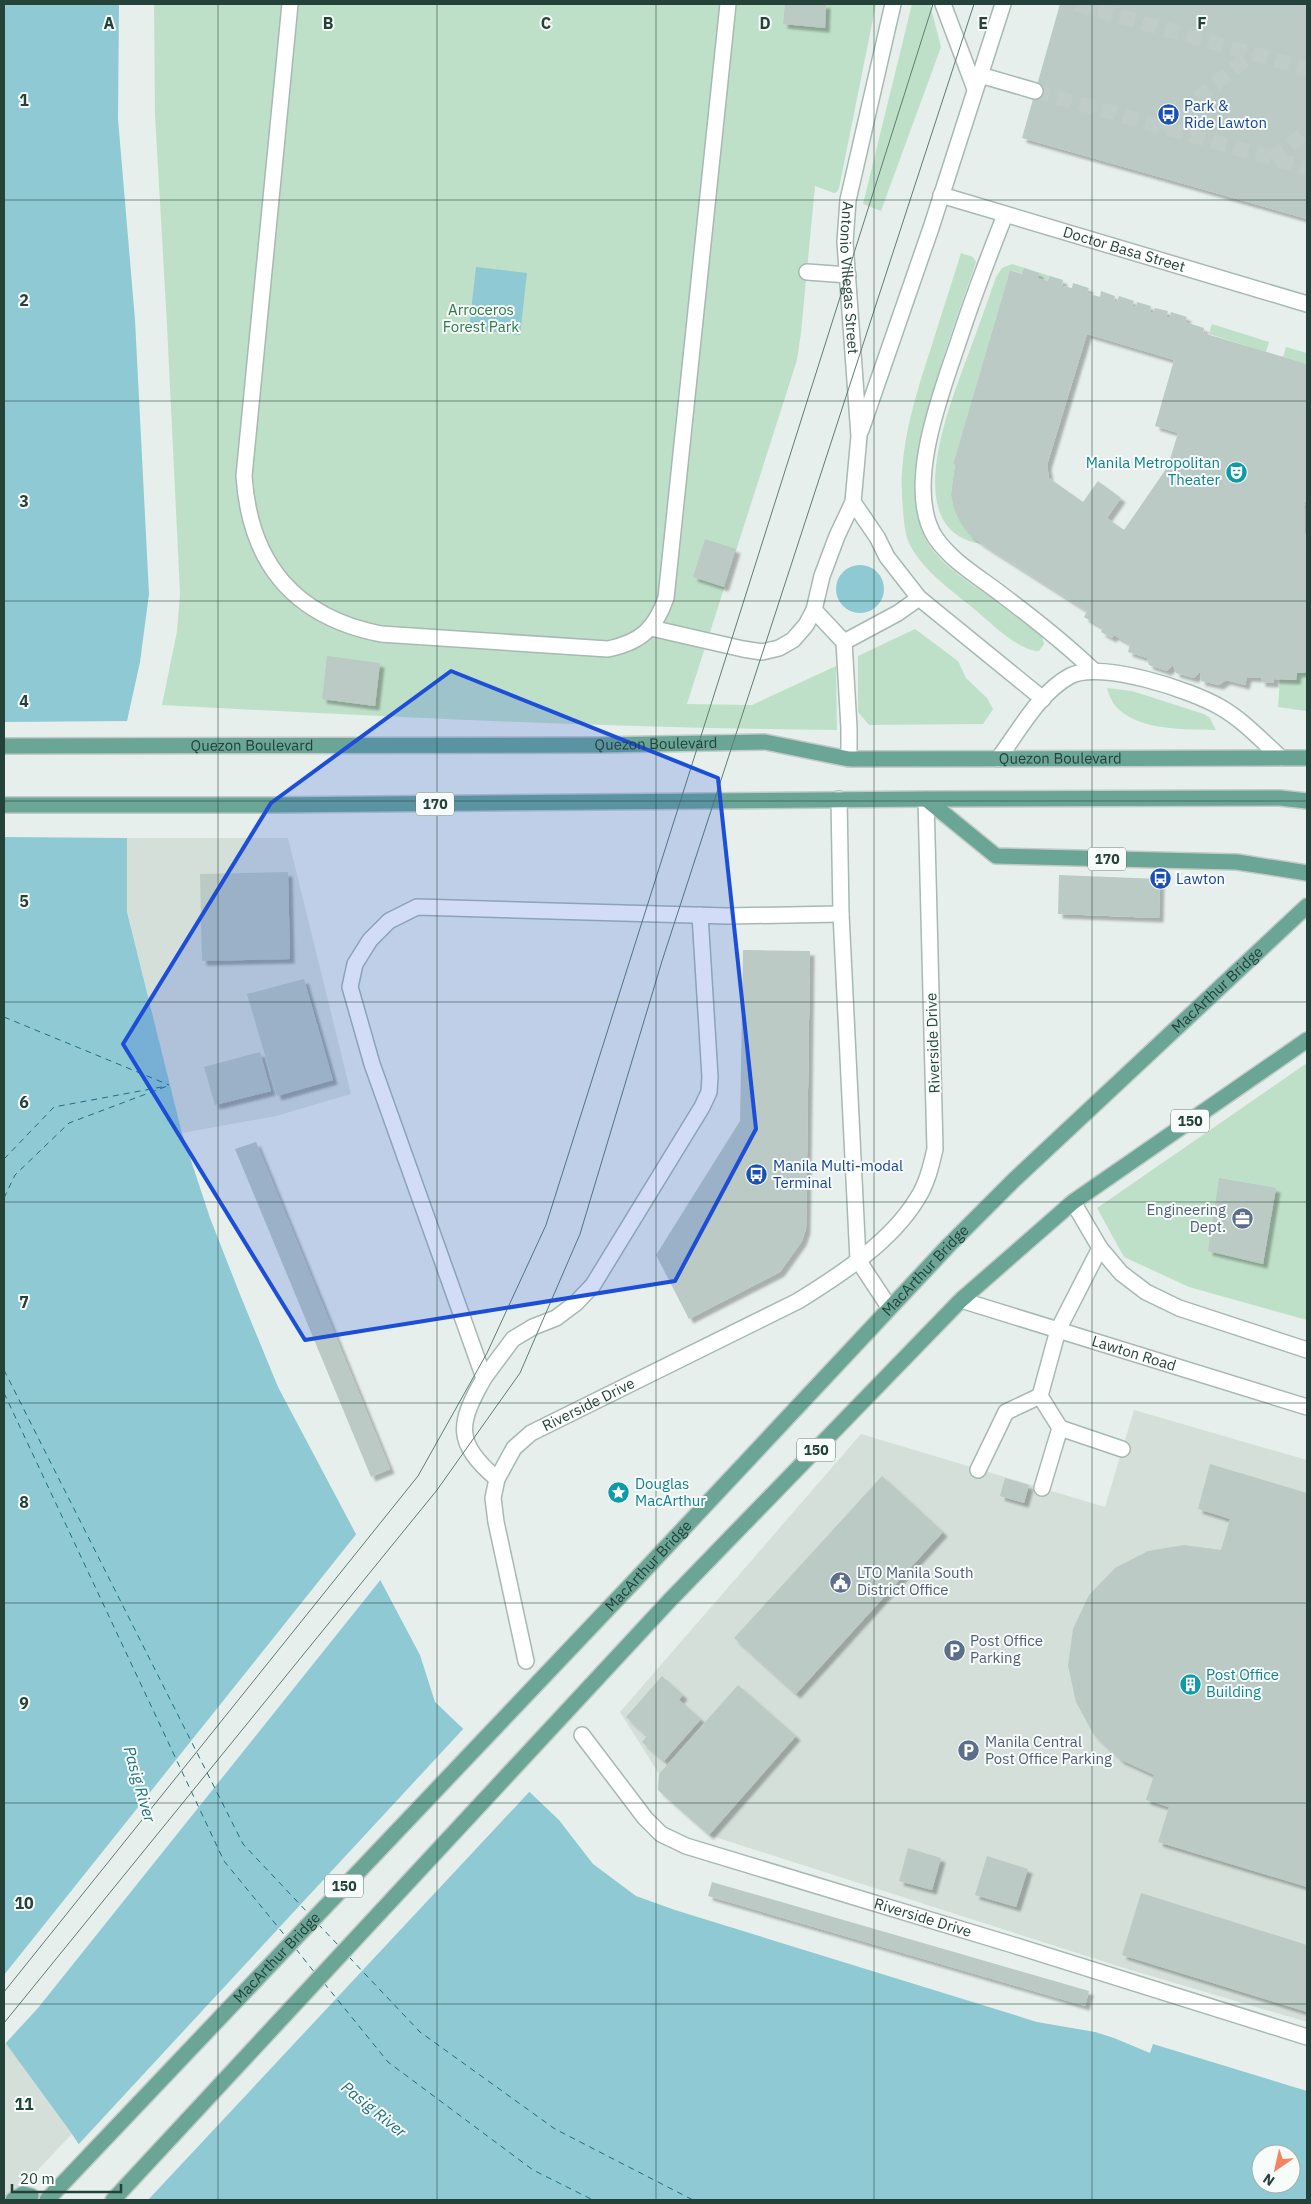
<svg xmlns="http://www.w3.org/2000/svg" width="1311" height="2204" font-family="'IBM Plex Sans',sans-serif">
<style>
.built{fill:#d4dfda}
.green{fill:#bfe0c8}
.water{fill:#8ec9d4;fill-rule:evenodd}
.pier{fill:#e6efeb}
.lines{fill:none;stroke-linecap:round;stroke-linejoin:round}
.ferry{stroke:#1c6f80;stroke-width:1;stroke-dasharray:6 5;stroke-linecap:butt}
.building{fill:#bbcac4;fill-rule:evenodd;filter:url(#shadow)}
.minor-tunnel{stroke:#bfccc8;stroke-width:15;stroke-dasharray:15 8;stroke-linecap:butt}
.minor-casing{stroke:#a8b8b2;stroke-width:18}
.major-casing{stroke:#c2cac8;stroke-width:18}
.minor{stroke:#fff;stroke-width:15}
.major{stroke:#6aa596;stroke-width:15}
.tram{stroke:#5f7d75;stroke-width:1}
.marked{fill:#1d4ed8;fill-opacity:0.2;stroke:#1d4ed8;stroke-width:4;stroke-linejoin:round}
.grid{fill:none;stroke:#24423a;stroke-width:1;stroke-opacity:0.55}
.labels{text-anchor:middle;stroke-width:4;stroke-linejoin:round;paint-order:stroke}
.shield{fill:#f7fbf9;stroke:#637a73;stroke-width:1}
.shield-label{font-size:14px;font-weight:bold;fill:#24423a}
.transit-label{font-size:15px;fill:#164399;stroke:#f7fbf9;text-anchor:start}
.street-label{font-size:15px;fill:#24423a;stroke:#f7fbf9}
.park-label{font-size:15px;fill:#2d7a4b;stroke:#f7fbf9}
.culture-label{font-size:15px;fill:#0d838f;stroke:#f7fbf9;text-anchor:start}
.service-label{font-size:15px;fill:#4e5e75;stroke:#f7fbf9;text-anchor:start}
.water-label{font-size:16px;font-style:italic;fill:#1c6f80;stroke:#f7fbf9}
.grid-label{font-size:16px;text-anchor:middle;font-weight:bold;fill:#24423a;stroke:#f7fbf9;stroke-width:4;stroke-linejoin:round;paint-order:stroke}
</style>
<defs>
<filter id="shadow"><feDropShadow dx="4.5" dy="4.5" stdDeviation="1" flood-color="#0004"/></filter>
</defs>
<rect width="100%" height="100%" fill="#e6efeb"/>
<!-- built -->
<path class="built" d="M126,838h162l63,256 -75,22 -94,17 -55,-221z
M1134,1410l173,50v562l-183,-54 -415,-133 -51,-45 1,-16 -39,-62 241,-278 244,73z
M4,2041l68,93 -63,66h-5z"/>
<!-- green -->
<path class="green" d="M154,4h722l-37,184 -2,4 -3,1 -19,-7 -14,147 -4,27 -110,344 65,1 84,-39 1,64c-225,-2 -450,-13 -675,-25l15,-74 3,-37 -13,-269 -12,-210z
M912,4h18l11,43 -60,164 -18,-7z
M961,253l12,4 3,5c-21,64 -91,234 -41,291 30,34 76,51 107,84l2,7 -5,7c-21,0 -50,-30 -66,-43 -21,-17 -48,-36 -62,-61 -6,-10 -7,-25 -8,-37 -6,-55 10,-107 27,-159 10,-33 21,-65 31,-98z
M1012,264l41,13 -2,5 -41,-12 -57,194 2,1 -4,29 19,41 12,9c-83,-12 -34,-134 -17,-181 11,-29 21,-57 31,-86l6,-9z
M1212,324l57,18 -3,10 -57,-18z
M1286,347l21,6v11l-24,-7z
M915,629l43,32 8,17 21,20 6,11 -10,15 -114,1 -11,-13v-56z
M1307,672l-1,39 -28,-4 2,-28 16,1 1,-7z
M1107,688l25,3 72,23 6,4 6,12c-36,-1 -99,2 -109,-42z
M1307,1063v257l-118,-33 -65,-30 -27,-49z"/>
<!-- water -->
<path class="water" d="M4,4h115l-1,115 17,201 14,274 -9,68 -13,59v191l55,221 28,85 31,79 37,90 142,268 15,47 124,118 34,44 43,32 39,14 362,112 58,10 19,6 36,15 3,-9 154,47v109h-1192l-43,-66 -68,-93zM1261,2154h30v30h-30z
M476,267l51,6 -7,62 -51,-6z
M836 589a24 24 0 1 1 48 0a24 24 0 1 1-48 0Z"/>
<!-- pier -->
<path class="pier" d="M129,721l-1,117 -124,-1v-115z
M358,1532l24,46 -344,430 -34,37v-70z
M465,1727l67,62 -384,411h-36l-35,-54z"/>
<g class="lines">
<!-- ferry -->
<path class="ferry" d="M4,1017l165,68
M4,1159l50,-52 113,-21
M4,1198l11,-23 54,-52 101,-38
M4,1370l239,474 66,70
M4,1393l220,468 63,77
M318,1924l22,23
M296,1949l19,24
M349,1957l71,75 135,97 138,71
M324,1983l64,79 145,108 60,30"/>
</g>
<!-- building -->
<path class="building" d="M785,4h41l-1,24 -42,-4z
M1060,4h247v215l-285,-81z
M1024,268l15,5 -1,5 10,3 2,-5 13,4 -1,6 10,2 1,-5 16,5 -2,5 13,4 1,-6 14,5 -1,5 3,1 2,-6 15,5 -2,5 4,1 1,-5 14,4 -1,6h3l2,-4 13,3 -2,6 4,1 1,-6 16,5 -2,5 19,6 -1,5 104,31v131l-3,11 3,78v88l-10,1 -1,7 -22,-1v4l-13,-1v-4l-14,-1 -2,8 -19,-5 -7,5 -18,-4 -1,-9 -6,6 -18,-5 -3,-8 -6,6 -18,-6 -2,-7 -19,-6 2,-8 -16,-9 -2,3 -11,-6 2,-4 -19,-11 3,-6 -105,-67 -12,-9 -10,-13 -6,-13 -3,-15 4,-29 -2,-1 57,-194 12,4zM1087,334l87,26 -19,66 23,7 -10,33 -44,64 -17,-12 14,-20 -23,-17 -15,21 -34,-24 -2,-13z
M705,539l31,10 -12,38 -31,-10z
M327,656l53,7 -5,43 -53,-7z
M288,872l2,87 -88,2 -2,-87z
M1059,875l101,4 -1,39 -101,-4z
M743,950l67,1 -4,278 -4,12 -22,31 -91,47 -33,-64 84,-134z
M304,979l29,101 -56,16 -30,-102z
M260,1052l11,39 -56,14 -11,-38z
M256,1142l134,327 -19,8 -136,-328z
M1219,1178l57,10 -13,76 -55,-13z
M1210,1464l97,29v394l-149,-45 11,-35 -23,-7 8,-25 -33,-15 -27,-25 -18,-33 -8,-36 5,-37 16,-34 26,-27 33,-17 36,-6 37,5 9,-31 -32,-10z
M882,1476l61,56 -147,162 -62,-56z
M1005,1478l24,7 -5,18 -24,-7z
M662,1676l21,19 -4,5 22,19 -37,42 -22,-19 5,-6 -21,-19z
M738,1685l58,51 -87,99 -51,-45 1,-16z
M908,1848l33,10 -9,32 -33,-9z
M987,1856l41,13 -12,38 -41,-12z
M712,1882l377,109 -4,15 -377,-110z
M1141,1893l166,52v67l-185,-57z"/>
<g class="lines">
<!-- minor-tunnel -->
<path class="minor-tunnel" d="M1076,4l231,65
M1035,91l272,77
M1162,128l90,-74
M1272,159l35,-28"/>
<defs>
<g id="minor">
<path d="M290,4l-46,472c6,88 51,141 137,158l227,15c33,-7 47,-20 58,-51l62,-594"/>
<path id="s1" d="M893,4l-45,196 -3,42 14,194 -6,66 24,35 10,20 32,41 124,101"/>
<path d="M943,4l32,85"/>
<path d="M980,75l55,16"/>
<path id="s2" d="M941,195l366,109"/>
<path d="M1005,215c-17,43 -33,85 -47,128 -17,50 -54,145 -23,194 16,24 44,40 66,57 32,24 64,49 93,77"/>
<path d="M807,272l41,3"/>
<path d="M861,430l70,-202 72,-224"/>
<path d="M814,610l30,32 5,86v31"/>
<path d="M651,628l92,21 19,3 17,-4 14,-8 13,-15 8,-15 8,-34 15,-40 16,-34"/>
<path d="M844,642l54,-29 21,-15"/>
<path d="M998,759c21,-28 41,-66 72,-83 30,-16 121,14 150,31 23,13 41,33 61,51"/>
<path d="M839,799l2,115 17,346 31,47"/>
<path d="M1073,1202l27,46 21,25 25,19 33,16 128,42"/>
<path d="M1100,1248l-42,82 -18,66 20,32 62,21"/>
<path id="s3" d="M961,1300l346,107"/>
<path d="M484,1378l29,-39 20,-12 23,-9 20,-15 17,-18 109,-178 7,-15 1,-15 -10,-162"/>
<path d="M978,1470l28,-58 34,-16"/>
<path d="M497,1479c-43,-37 -39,-55 -13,-101l-112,-314 -22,-77 5,-23 15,-24 19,-19 28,-14 310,9 114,-2"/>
<path d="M1042,1488l18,-60"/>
<path id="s4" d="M526,1661l-30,-139 -3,-24 4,-19 17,-31 17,-15 267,-132c42,-26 93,-59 119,-102 10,-15 14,-33 18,-50l-9,-350"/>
<path id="s5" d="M582,1735l63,83 16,16 25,12 327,99 294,92"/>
</g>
<g id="major">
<path id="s6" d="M4,746l595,-1 166,-3 84,17 458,-1"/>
<path d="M926,799l70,57 241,6 70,11"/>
<path d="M4,805h269l653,-6 354,-1 27,3"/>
<path d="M13,2200l10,-6 8,2"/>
<path id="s7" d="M47,2200l595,-627 307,-328 65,-65 293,-274"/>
<path d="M113,2200l557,-600 291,-300 112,-98 234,-162"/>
</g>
</defs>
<!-- minor casing -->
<use href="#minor" class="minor-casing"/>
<!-- major casing -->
<use href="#major" class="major-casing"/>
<!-- minor -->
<use href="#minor" class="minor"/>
<!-- major -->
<use href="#major" class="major"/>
<!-- tram -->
<path class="tram" d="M4,1992l414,-516 69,-123 59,-128 387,-1221
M4,2023l433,-533 83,-117 60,-139 82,-273 312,-957"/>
</g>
<!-- marked area -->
<path class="marked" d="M451,671l267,107 38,351 -81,152 -370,59 -182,-296 148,-241z"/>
<!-- grid -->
<path class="grid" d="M218,4v2196M437,4v2196M656,4v2196M874,4v2196M1092,4v2196M4,200h1303M4,401h1303M4,601h1303M4,801h1303M4,1002h1303M4,1202h1303M4,1403h1303M4,1603h1303M4,1803h1303M4,2004h1303"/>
<!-- icons -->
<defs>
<symbol id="bus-disc" viewBox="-11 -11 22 22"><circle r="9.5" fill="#1a4fb4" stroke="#f7fbf9"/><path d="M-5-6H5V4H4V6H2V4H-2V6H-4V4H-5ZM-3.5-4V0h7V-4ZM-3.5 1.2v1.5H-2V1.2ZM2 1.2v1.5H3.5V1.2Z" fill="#fff"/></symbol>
<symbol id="theatre-disc" viewBox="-11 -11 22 22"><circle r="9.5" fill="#0f9aa8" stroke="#f7fbf9"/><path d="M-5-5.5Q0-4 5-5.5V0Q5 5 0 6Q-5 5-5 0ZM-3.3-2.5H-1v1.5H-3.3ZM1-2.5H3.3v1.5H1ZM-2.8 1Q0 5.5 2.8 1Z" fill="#fff"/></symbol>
<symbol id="office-disc" viewBox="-11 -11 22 22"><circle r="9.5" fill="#5c6f8a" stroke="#f7fbf9"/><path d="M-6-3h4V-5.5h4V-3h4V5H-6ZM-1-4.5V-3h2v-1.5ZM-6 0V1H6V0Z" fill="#fff"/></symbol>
<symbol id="sight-disc" viewBox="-11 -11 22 22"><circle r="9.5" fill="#0f9aa8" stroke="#f7fbf9"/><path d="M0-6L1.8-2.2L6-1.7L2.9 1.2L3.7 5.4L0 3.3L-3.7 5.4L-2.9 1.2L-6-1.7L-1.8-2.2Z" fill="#fff"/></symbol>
<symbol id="civic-disc" viewBox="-11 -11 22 22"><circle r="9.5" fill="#5c6f8a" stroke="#f7fbf9"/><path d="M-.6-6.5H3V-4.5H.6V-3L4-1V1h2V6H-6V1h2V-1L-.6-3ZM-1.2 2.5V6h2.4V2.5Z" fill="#fff"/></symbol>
<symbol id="parking-disc" viewBox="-11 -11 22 22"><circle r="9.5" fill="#5c6f8a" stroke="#f7fbf9"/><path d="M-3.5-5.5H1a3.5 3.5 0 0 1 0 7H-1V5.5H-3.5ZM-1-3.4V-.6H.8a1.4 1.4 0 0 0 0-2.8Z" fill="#fff"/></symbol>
<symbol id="building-disc" viewBox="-11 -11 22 22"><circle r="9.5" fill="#0f9aa8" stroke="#f7fbf9"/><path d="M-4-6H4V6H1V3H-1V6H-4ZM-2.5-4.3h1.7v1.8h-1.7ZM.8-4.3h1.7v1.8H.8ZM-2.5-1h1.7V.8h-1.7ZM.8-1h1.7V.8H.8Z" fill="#fff"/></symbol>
</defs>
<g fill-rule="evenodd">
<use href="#bus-disc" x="1156" y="102" width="25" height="25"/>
<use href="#theatre-disc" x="1224" y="460" width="25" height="25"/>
<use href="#bus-disc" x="1148" y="866" width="25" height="25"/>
<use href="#bus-disc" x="744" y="1162" width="25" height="25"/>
<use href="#office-disc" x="1230" y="1206" width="25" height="25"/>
<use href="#sight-disc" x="606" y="1480" width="25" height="25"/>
<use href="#civic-disc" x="828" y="1570" width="25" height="25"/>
<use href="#parking-disc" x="942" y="1638" width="25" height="25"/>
<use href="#building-disc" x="1178" y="1672" width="25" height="25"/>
<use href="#parking-disc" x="956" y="1738" width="25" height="25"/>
</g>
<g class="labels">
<!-- shield labels -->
<g class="shield">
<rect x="416" y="792.5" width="38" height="23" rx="4"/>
<rect x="1088" y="847.5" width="38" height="23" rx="4"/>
<rect x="1171" y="1109.5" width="38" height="23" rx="4"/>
<rect x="797" y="1438.5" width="38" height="23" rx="4"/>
<rect x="325" y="1874.5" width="38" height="23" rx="4"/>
</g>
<g class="shield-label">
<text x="435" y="809">170</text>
<text x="1107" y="864">170</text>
<text x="1190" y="1126">150</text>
<text x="816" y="1455">150</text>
<text x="344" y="1891">150</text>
</g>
<!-- transit labels -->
<g class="transit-label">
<text x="1184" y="111">Park &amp;<tspan x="1184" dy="17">Ride Lawton</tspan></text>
<text x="1176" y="884">Lawton</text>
<text x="773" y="1171">Manila Multi-modal<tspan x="773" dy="17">Terminal</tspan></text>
</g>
<!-- street labels -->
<g class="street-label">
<text dy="5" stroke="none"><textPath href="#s2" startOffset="191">Doctor Basa Street</textPath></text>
<text dy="5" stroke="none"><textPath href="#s1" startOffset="279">Antonio Villegas Street</textPath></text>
<text dy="5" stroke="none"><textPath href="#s6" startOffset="652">Quezon Boulevard</textPath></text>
<text dy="5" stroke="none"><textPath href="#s6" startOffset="248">Quezon Boulevard</textPath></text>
<text dy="5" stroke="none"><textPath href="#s6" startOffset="1058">Quezon Boulevard</textPath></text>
<text dy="5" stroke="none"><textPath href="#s7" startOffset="1684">MacArthur Bridge</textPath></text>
<text transform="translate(933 1043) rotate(-92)" y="5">Riverside Drive</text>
<text dy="5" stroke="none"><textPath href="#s7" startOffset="1279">MacArthur Bridge</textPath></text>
<text dy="5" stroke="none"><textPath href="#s3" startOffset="181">Lawton Road</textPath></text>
<text dy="5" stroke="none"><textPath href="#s4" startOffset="308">Riverside Drive</textPath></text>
<text dy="5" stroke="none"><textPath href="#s7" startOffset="874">MacArthur Bridge</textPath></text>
<text dy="5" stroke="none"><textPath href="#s5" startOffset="402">Riverside Drive</textPath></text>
<text dy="5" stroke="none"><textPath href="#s7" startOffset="334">MacArthur Bridge</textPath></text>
</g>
<!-- park labels -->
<g class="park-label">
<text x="481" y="315">Arroceros<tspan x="481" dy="17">Forest Park</tspan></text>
</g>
<!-- culture labels -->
<g class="culture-label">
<text x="1220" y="468" text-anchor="end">Manila Metropolitan<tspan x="1220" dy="17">Theater</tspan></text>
<text x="635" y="1489">Douglas<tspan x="635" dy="17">MacArthur</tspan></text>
<text x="1206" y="1680">Post Office<tspan x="1206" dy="17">Building</tspan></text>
</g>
<!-- service labels -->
<g class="service-label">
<text x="1226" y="1215" text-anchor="end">Engineering<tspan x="1226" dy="17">Dept.</tspan></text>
<text x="857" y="1578">LTO Manila South<tspan x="857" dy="17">District Office</tspan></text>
<text x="970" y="1646">Post Office<tspan x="970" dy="17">Parking</tspan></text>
<text x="985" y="1747">Manila Central<tspan x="985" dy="17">Post Office Parking</tspan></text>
</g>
<!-- water labels -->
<g class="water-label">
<text transform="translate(140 1784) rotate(74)" y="6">Pasig River</text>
<text transform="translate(374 2109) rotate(39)" y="6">Pasig River</text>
</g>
</g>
<g class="grid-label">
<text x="109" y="29">A</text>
<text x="328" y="29">B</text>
<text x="546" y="29">C</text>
<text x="765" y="29">D</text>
<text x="983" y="29">E</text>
<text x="1202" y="29">F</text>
<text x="24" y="106">1</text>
<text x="24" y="306">2</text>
<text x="24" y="507">3</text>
<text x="24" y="707">4</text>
<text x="24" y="907">5</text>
<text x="24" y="1108">6</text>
<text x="24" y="1308">7</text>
<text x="24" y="1508">8</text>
<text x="24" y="1709">9</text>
<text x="24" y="1909">10</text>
<text x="24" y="2110">11</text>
</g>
<!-- border -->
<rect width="1311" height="2204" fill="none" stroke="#24423a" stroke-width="10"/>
<!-- north arrow -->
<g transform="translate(1276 2169) rotate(214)"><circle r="24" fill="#f7fbf9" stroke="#a3b1ad"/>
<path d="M0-4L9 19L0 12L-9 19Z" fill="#f4845f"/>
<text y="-8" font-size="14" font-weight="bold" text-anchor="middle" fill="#24423a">N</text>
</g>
<!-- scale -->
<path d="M12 2184v8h109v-8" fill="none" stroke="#24423a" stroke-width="2.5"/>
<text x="20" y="2184" font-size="15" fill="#24423a" stroke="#f7fbf9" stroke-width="4" paint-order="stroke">20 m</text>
</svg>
